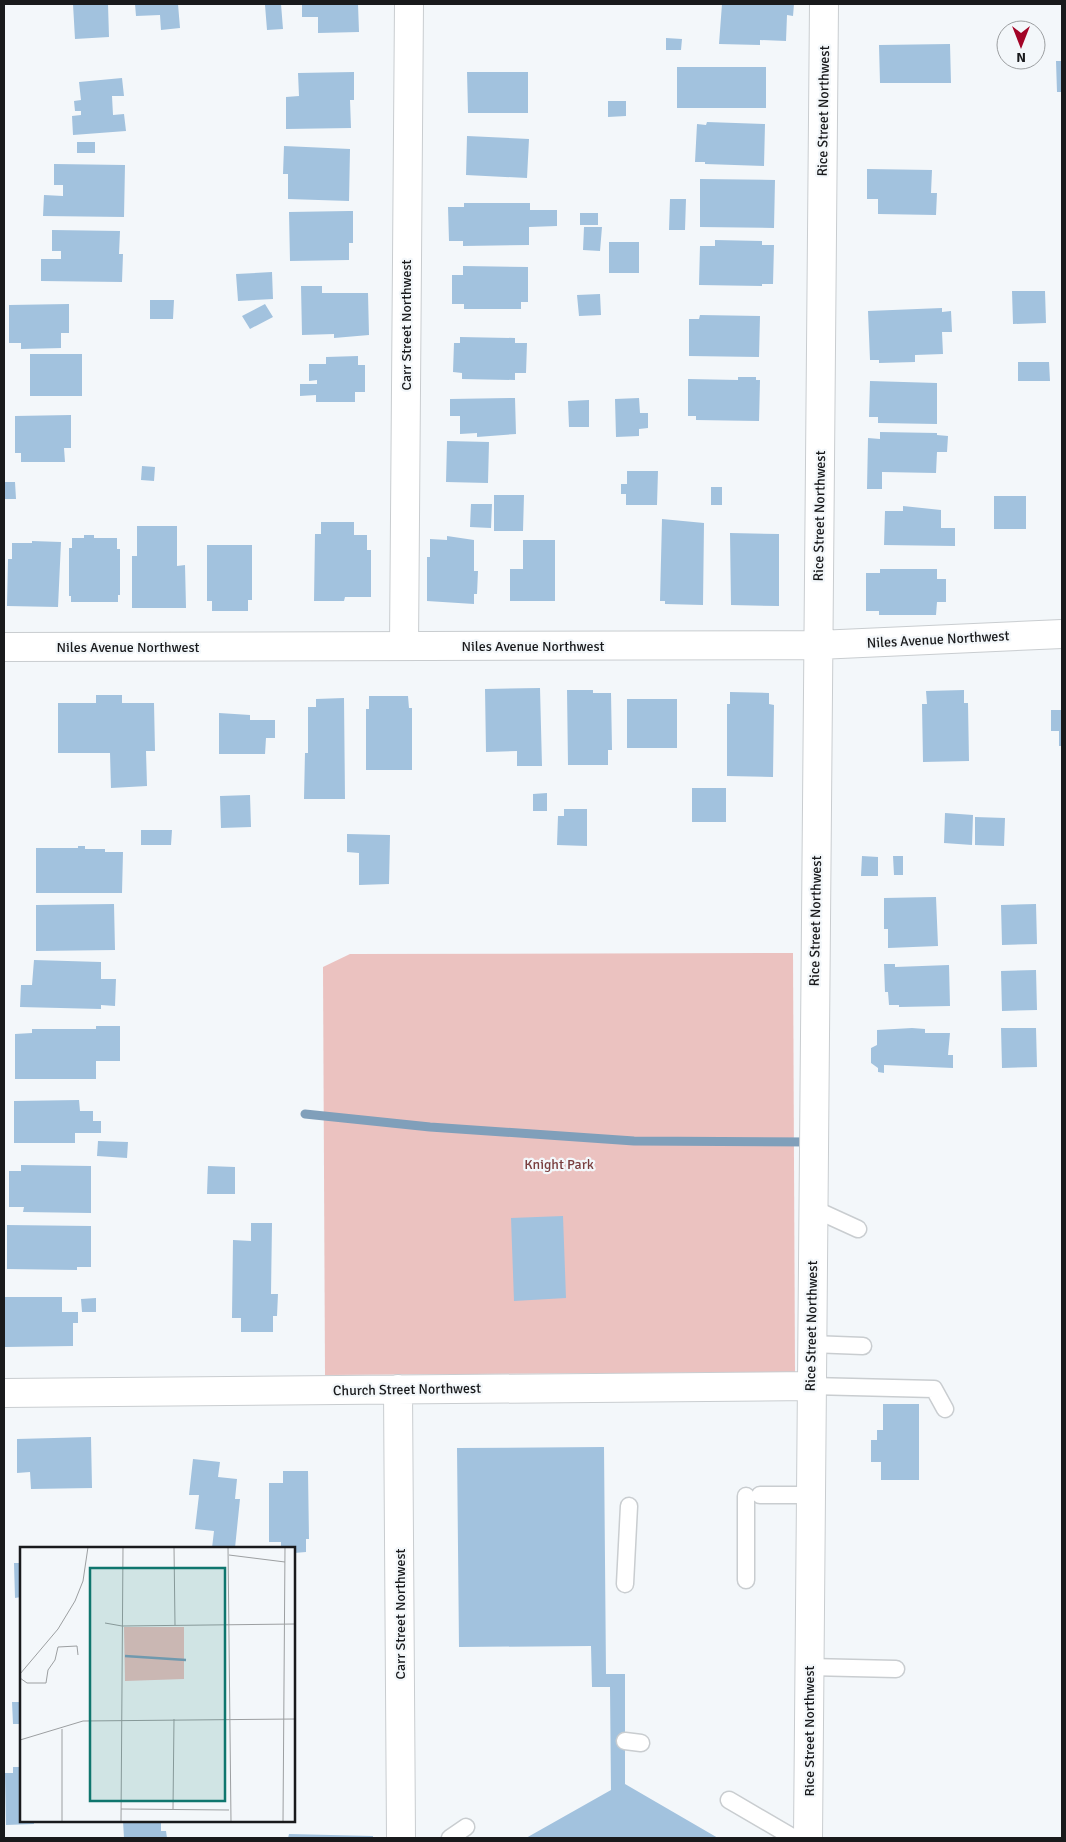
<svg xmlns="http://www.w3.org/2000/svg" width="1066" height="1842" font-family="Signika,sans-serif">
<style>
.green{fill:#ebc2c0}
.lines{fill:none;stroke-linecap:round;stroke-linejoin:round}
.stream{stroke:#809fba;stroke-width:9}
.building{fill:#a2c2de}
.service-casing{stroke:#c9cdd0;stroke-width:19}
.minor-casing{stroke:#c9cdd0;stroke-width:30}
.service{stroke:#fff;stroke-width:16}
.minor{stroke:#fff;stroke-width:28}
.labels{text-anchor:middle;stroke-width:4.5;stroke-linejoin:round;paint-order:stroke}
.street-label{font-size:14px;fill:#191a1c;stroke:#f3f7fa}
.park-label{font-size:14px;fill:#793e3e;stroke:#f3f7fa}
.inset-river{fill:none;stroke:#809fba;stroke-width:2.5}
.inset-road{fill:none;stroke:#9c9fa1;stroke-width:1}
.view{fill:#0f766e;fill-opacity:0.15;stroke:#0f766e;stroke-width:2.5}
.inset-edge{fill:none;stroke:#191a1c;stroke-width:2.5}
</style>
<rect width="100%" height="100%" fill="#f3f7fa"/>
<!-- green -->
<path class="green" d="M793,953l2,419 -470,3 -2,-408 27,-13z"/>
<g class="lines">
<!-- stream -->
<path class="stream" d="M305,1114l125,13 204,14 178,1"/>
</g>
<!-- building -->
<path class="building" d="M73,4h35l1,33 -34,2z
M135,4h43l2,24 -19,2 -1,-15 -24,1z
M281,4l2,25 -16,1 -2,-25z
M302,4h56l1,28 -41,1v-16h-16z
M722,4h72l-1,12 -6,-1 -1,26 -26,-1v5l-41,-1z
M666,38l16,1 -1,11h-15z
M950,44l1,39h-71l-1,-38z
M1056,61h6v31h-5z
M677,67h89v41h-89z
M354,72v28h-4l1,28 -65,1v-32l13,-1 -1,-23z
M467,72h61v41h-60z
M122,78l2,18h-12l1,19 11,-1 2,17 -53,4 -1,-19 9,-1v-4h-6l-1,-10 7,-1 -2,-18z
M608,101h18v15l-18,1z
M707,122l58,2 -1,42 -59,-2v-2h-10l2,-38 9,1z
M467,136l62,3 -2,39 -61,-3z
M77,142h18v11h-18z
M284,146l66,3 -1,52 -61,-2v-25h-5z
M54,164l71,1 -1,52 -81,-1 1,-21 19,1v-11h-9z
M867,169l65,1 -1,23h6l-1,22 -58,-1v-15h-11z
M700,179l75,1 -1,48 -74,-1z
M670,199h16l-1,31h-16z
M464,203h66v7h27v16l-28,1v18l-66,1v-5h-14l-1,-34h16z
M349,211h4v32h-4v17l-59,1 -1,-49z
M580,213h18v12h-18z
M584,227h18l-2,24 -17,-1z
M52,230l68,1 -1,23h4l-1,28 -81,-1v-22h20v-8h-9z
M715,240l47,1v4h12l-1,39h-11v2l-63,-1 1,-39h15z
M609,242h30v31h-30z
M463,266l65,1v35h-7v7h-57v-5h-12v-29h11z
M272,272l1,27 -35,2 -2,-27z
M301,286h21v7h46l1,42 -35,3v-4l-32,1z
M1012,291h33l1,32 -33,1z
M600,294l1,21 -22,1 -2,-21z
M150,300h24l-1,19h-23z
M69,304v29h-8v15l-40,1v-6h-12v-38z
M265,304l8,13 -23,12 -8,-13z
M942,308v4l9,-1 1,21h-10l1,22 -28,1v7l-36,1v-3h-9l-2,-49z
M700,315l60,1 -1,41 -70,-1v-37h10z
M460,337l55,1v5h12l-1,30h-11v7l-53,-1v-6l-9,-1 1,-29h6z
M30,354h52v42h-52z
M358,356v9h7v27h-10v10h-39v-7l-16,1v-12h17v-4l-8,1v-17h17v-7z
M1018,362h31l1,19h-32z
M738,377h18v3h4l-1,41 -63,-1v-4h-8v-37l50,1z
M870,381l67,2v41l-59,-1v-6h-9z
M515,398l1,36 -39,3v-4l-17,1v-18h-10v-17z
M639,398l1,15h8v15l-9,1v7l-23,1 -1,-38z
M589,400v27h-20l-1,-26z
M71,415v33h-7l1,14h-44v-9h-6v-37z
M880,432l57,1v2l11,1 -1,16h-10l-1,21 -54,-1v17h-15l1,-51 12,1z
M447,441l42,1 -1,41 -42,-1z
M142,466l13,1 -1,14 -13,-1z
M627,471h31l-1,34h-31v-11h-5v-10h6z
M4,482h11l1,17h-12z
M711,487h11v18h-11z
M494,495h30l-1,36h-29z
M994,496h32v33h-32z
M471,504h21l-1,24 -21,-1z
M903,506l38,4v18h14v18l-71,-1 1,-34h18z
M662,519l42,4 -1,82 -38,-1v-3h-5z
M321,522h33v13h13v15h4v47h-26l-1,4h-30l1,-67h6z
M137,526h40v40l8,-1 1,43h-54v-52h5z
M730,533l49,1v72l-48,-1z
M84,535h10v3h23v11h3v46h-2v7h-47v-6h-2v-48h3v-10h12z
M447,536l27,4v31h4l-1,23h-3v10l-47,-3v-44h3v-18l17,1z
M523,540h32v61h-45v-32h13z
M32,541l29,1 -3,65 -51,-1 1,-47h4v-16h20z
M207,545h45v55h-4v11h-36v-10h-5z
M880,569h57v10h9v23h-9l-1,13h-57v-4h-13v-38h14z
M540,688l2,78h-25v-15l-31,1 -1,-63z
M567,690h26v3h18l1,57h-4v15h-40z
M964,690v13h4l1,58 -46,1 -1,-58h5l-1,-13z
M730,692l39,1v11l5,1 -1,72 -46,-1v-72h3z
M96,695h26v8h32l1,48h-9l1,35 -36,2 -1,-35h-52v-50h38z
M369,696h39l1,12h3v62h-46v-61h3z
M344,698l1,101h-41l1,-46h3v-46h8v-8z
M627,699h50v49h-50z
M1051,710h11v36h-3v-15h-8z
M219,713l31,2v5h25v18h-9l-1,16h-46z
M692,788h34v34h-34z
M547,793v18h-14v-17z
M250,795l1,32 -30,1 -1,-32z
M564,809h23v37l-30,-1 1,-29h6z
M945,813l28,2 -1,30 -28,-2z
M975,817l30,1 -1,28 -29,-1z
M141,830h31l-1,15h-30z
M347,834l43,1 -1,49 -30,1v-32l-12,-1z
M78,846h7v3h20v3h18l-1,41h-86v-45h42z
M862,856l16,1v19h-17z
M893,856h10v19h-9z
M936,897l2,49 -50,2v-19h-4v-31z
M114,904l1,46 -79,1v-46z
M1036,904l1,40 -35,1 -1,-40z
M34,960l67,2v17h15l-1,27 -14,-1v4l-81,-2 1,-22h11z
M884,964h11v3l54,-2 1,41 -51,1v-2h-10l-1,-13h-3z
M1036,970l1,40 -35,1 -1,-40z
M96,1026h24v35h-24v18h-81v-45l17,-1v-4h64z
M912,1028l13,1v4h25l-2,22h5v13l-69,-3v8l-6,-1v-4l-7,-5v-15l6,-3v-15z
M1001,1028h35l1,39 -35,1z
M79,1100l1,11h13v10h8v12h-26v10h-61v-42z
M98,1141l30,1 -1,16 -30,-2z
M21,1165l70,1v47l-68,-1 1,-5h-15v-36h12z
M208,1166l27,1v27h-28z
M563,1216l3,82 -52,3 -3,-83z
M251,1223h21l-1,71h7l-1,22h-4v16h-32v-14h-9l1,-78 18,1z
M7,1225l84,1v41h-14v3l-70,-1z
M5,1297h57v15h16v11h-5v23l-68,1z
M96,1298v14h-14l-1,-13z
M883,1404h36v76h-38v-18h-10v-22h6v-10h6z
M91,1437l1,51 -61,1 -1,-17 -13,1v-34z
M604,1447l2,227h19v110l93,54h-192l85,-48 -1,-103h-18l-1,-41 -132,1 -2,-199z
M193,1459l27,3 -2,15 19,2 -2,20h5l-5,49h-23l2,-17 -19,-2 4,-34h-10z
M283,1471h25l1,68h-3v13l-12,1v-5h-13v-6h-12v-59h14z
M14,1563h7v34l-6,1z
M12,1702h9v22h-8z
M13,1767h8v54h13v3l-28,1 -1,-52h8z
M123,1821h38v10h5l1,7h-43z
M289,1834l84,2v2h-85z"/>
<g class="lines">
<defs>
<path id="service" d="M812,1208l46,21
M811,1344l52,2
M811,1386l123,3 11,20
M760,1495h50
M746,1496v84
M625,1584l4,-78
M809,1667l87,2
M625,1741l16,2
M729,1800l65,38
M450,1838l16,-11"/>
<path id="minor" d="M404,646l5,-642
M4,647l814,-2 244,-11
M398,1389l3,449
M4,1393l807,-7
M808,1838l16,-1834"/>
</defs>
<!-- service casing -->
<use href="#service" class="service-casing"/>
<!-- minor casing -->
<use href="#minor" class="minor-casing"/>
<!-- service -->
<use href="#service" class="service"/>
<!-- minor -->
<use href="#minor" class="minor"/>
</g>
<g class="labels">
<!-- street labels -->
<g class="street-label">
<text transform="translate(823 111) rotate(-89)" y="5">Rice Street Northwest</text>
<text transform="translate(406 325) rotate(-90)" y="5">Carr Street Northwest</text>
<text transform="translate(819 516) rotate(-89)" y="5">Rice Street Northwest</text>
<text transform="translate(938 639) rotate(-3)" y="5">Niles Avenue Northwest</text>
<text x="533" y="651">Niles Avenue Northwest</text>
<text x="128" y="652">Niles Avenue Northwest</text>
<text transform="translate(815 921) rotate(-89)" y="5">Rice Street Northwest</text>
<text transform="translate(811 1326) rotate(-89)" y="5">Rice Street Northwest</text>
<text transform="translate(407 1389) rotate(-1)" y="5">Church Street Northwest</text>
<text transform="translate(400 1614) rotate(-90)" y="5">Carr Street Northwest</text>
<text transform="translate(809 1731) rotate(-90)" y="5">Rice Street Northwest</text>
</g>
<!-- park labels -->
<g class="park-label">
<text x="559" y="1169">Knight Park</text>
</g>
</g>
<!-- overview -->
<g transform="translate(20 1547)">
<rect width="275" height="275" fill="#f3f7fa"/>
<path d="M104,80h60v52l-59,2z" fill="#ebc2c0"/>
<path class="inset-river" d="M105,109l61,4"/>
<path class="inset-road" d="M154,0l1,78M208,0l3,275M209,8l56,7M85,76l17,3 173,-2M0,127l38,-45 17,-28 8,-20 5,-34M0,131l7,5h19l2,-13 7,-10 3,-13 19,-1 1,9M42,182v93M0,193l63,-19 212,-2M101,262l108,1M153,262l1,-90M101,275l2,-275M263,275l2,-275"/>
<path class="view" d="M70,21h135v233h-135z"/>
<rect width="275" height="275" class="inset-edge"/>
</g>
<!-- border -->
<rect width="1066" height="1842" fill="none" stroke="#191a1c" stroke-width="10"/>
<!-- north arrow -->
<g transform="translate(1021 45) rotate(180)"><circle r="24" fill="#f3f7fa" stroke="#9c9fa1"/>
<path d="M0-4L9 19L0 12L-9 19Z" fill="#a30427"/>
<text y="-8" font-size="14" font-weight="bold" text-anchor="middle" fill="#191a1c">N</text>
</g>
</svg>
